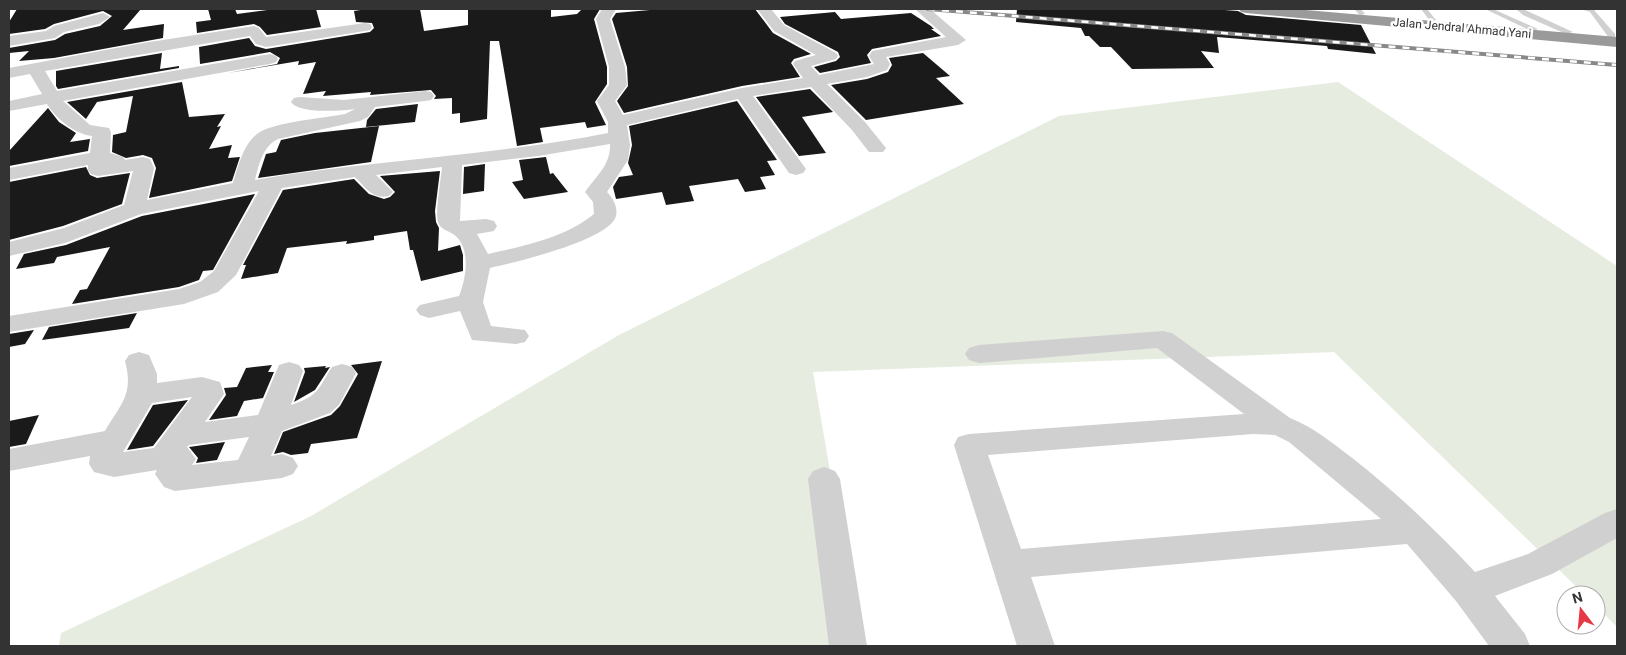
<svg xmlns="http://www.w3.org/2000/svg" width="1626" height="655" font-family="Roboto,sans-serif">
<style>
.green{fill:#e6ecdf}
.building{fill:#1a1a1a}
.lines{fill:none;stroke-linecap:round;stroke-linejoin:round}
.lane{fill:#d0d0d0;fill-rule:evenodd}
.street{fill:#d0d0d0;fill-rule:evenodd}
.highway{fill:#9a9a9a;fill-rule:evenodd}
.rail-casing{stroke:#888;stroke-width:4}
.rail{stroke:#fff;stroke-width:2.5;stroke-dasharray:7;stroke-linecap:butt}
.labels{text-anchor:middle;stroke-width:5;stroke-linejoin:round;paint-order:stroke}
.far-street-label{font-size:12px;fill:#333;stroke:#fff}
</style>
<rect width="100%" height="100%" fill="#fff"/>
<!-- green -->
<path class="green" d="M1338,82l279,184v361l-21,-21v-11h-11l-251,-243 -521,20 47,274h-801l2,-13 250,-117 308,-181 440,-219z"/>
<!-- building -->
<path class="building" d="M17,9h124l-18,21 41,-6 -1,14 -109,20 -35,3 10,-10 -20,2v-5l46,-8 10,-6 35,-8 12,-10 -9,-5 -49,13 -9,5 -36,5v-12z
M208,9h27l2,5 38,-5h41l5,18 -54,8 -7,-8 -6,-3 -57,9 -1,-11 15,-2z
M367,9h53l4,22 44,-6v-16h83v8l26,-3 5,-5h18l-6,10 13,48v17l-12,18 11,23 -19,3 -2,-6 -45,6 3,14 -26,4 -18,-105h-9l-3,78 -27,4v-10l-8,1v-16l-18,1 2,-3 -5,-6 -61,5 1,-3 -48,4 3,-5 -23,3 13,-32 -18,3 1,-4 -71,12 49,-9 3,-6 -10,-6 -70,12 -1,-17 50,-9 6,8 11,3 104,-17 4,-4 -2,-5 -16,-1 -2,-11z
M661,9h94l18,24 38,21 -17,5 -3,4 9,14 -58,9 -118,27 -7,-12 11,-15 -1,-19 -15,-48 4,-6z
M1017,9h194l27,2 8,4 115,10 15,29 -48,-5 -1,-3 -110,-9 2,16 -18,-2 13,17 -82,1 -21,-22h-11l-11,-11h-4l-4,-8 -65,-6z
M835,12l6,7 70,-6 20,13 3,3h-3l10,7 -69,13 -5,6 4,8 -51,10 -6,-6 22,-6 4,-4 -2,-5 -53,-28 -5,-7z
M162,53l-2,16 19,-3v2l-121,21 -2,-3v-15z
M923,53l27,23 -14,2 28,26 -98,16 -35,-35 36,-6 21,-7 4,-7 -3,-7z
M182,82l7,35 36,-3 -8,13 4,-1 -12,23 23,-4 -4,13 12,-1 -8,24 -83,17 7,-30 -4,-10 -9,-3 -17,3 -14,-6 1,-17 13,-3 7,-36 -36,6 -11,17 -19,-17z
M810,89l23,23 -31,5 24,36 -27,3 -43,-59z
M737,101l40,59 -10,1 8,14 -15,2 6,12 -21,3 -7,-13 -49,7 5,15 -28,4 -4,-13 -46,7 -3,-12 6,-10 14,-2 -5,-12 4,-18 -3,-19z
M418,104l-3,18 -49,5 1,-7 9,-11z
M48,108l11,14 17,11 -6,9 20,-3 -2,12 -79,15v-15z
M379,126l-8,36 -113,16 8,-24 10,-2 5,-12 34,-7z
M546,157l4,17 3,-1 15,19 -44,7 -12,-17 11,-2 -4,-20z
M485,164l-1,27 -21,3 1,-27z
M86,167l4,8 7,3 33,-5 -8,31 -59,22 -54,14v-58z
M440,171l-5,40 1,11 3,6 -1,23 22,-6 3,10v16l-42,10 -8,-31h-3l-3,-19 -33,5v4l-28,4 1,-3 -60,7 -9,25 -37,6 5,-14h-3l40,-75 71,-11 15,15 15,5 6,-2 5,-5 -15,-16z
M255,194l-42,76 -10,1 -4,9 -20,7 -107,17 8,-14 7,-1 23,-42 -53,10 -3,6 -38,6 8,-15 42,-9 76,-29z
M137,313l-8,15 -87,12 7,-13z
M34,330l-9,14 -16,3v-13z
M382,361l-25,77 -46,6 -3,9 -17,2 -8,-3 -9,2 9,-22 48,-17 9,-9 18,-32 -7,-9z
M272,365l-4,7h6l-11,26 -19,3 -7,15 -28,4 17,-25 -2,-7 13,-1 9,-19z
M326,366l-1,2 5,-1 -15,23 -21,12 11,-30 -1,-4z
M188,400l-35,46 -26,4 26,-45z
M39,415l-13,29 -17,3v-26z
M225,442l-8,18 -21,3 2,-5 -9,-11z"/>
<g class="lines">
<!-- lane -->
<path class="lane" d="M1354,9h7l4,5 -5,1z
M1421,9h6l9,11 -2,1h-4z
M1485,9h8l45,20 -7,2z
M1516,9h7l50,23 -7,2 -43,-19z
M1581,9l13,1 21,24v4h-6l-19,-26z"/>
<!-- street -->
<path class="street" d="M602,9h14l-6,10 15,48 2,18 -12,16 8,14 119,-27 61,-10 -10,-14 2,-3 21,-6 -42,-24 -17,-22h14l13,16 52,28 2,3 -2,3 -25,7 8,9 55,-11 -5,-8 3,-5 74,-14 -31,-28h15l36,31 -8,5 -72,12 4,7 -3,6 -20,7 -40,7 38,38 21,26 -3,4h-14l-17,-22 -41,-43 -58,9 53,73 -3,4 -7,2 -7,-2 -51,-74 -111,26 3,20 -2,15 -21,32c6,6 11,15 9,24 -6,24 -103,47 -126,52l-7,34 8,24 34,4 4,6 -4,6 -9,2 -44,-4 -12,-29 -31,7 -9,-3 -4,-5 4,-5 39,-9c7,-17 13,-49 -6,-62 -6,-4 -12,-4 -15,-12 -3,-9 3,-43 4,-55l-66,8 17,17 -4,4c-16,4 -23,-8 -34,-19l-73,11 -46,87 -18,17 -34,12 -175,28v-16l170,-27 21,-7 14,-11 45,-80 -118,23 -76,29 -56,13v-14l55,-14 60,-23 9,-34 -35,5 -7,-2 -3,-4v-5l-79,15v-12l81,-15 2,-17c-17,-2 -36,-17 -45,-32l-38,7v-10l33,-7 -12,-20 -21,4v-10l134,-25 111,-17 5,2 7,9 99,-14 5,1 2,3 -2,3 -5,1 -99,16 -10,-3 -6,-8 -205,35 12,20 213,-37 6,2 2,3 -2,3 -6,2 -207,37 27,24 19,3 2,4 -1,21 13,4 2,3 18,-3 7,2 4,9 -7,32 86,-17c5,-16 10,-38 24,-49 15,-12 68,-16 88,-20l10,-5c-14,2 -56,5 -64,-7l3,-4 6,-1 44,3 81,-9 6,1 3,4 -3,4 -6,1 -50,6 -7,10 -8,4 -82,18c-15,7 -19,25 -23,41 117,-20 237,-24 353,-47v-11l-11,-21 12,-16v-18l-13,-48zM610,144c1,21 -14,32 -25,48l8,10 1,12c-29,24 -71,32 -106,40l-11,-20 17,-3 3,-5 -3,-5 -8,-2 -26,2 2,-56 76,-9z
M103,13l7,4 -11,7 -35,8 -9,6 -46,8v-10l37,-5 8,-5z
M1163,331l9,2 118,85c23,9 41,24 61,39 46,36 85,73 124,115l53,-18 77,-41 12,-4v29l-65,36 -57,22 30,38 5,12h-41l-33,-45 -49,-57 -376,33 24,69h-38l-63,-201 4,-8 11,-3 275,-20 -87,-66 -178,15 -10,-3 -4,-6 4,-6 10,-3zM1253,434l22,1 14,7 92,77 -360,30 -33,-94z
M139,352l10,3 8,19v9l45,-6 18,5 4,12 -19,28 53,-7 21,-50 10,-3 10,3 4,6 -12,34c29,-10 26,-15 41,-38l10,-3 10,3 4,6 -17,32 -9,8 -48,18 -11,25 11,-2 11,4 5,8 -5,8 -11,4 -107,13 -11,-4 -9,-13 2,-4 -43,7 -20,-5 -5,-8 1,-8 -81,15v-22l96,-18c16,-27 29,-37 20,-70l4,-6zM192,397l-38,51 -31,4 29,-49zM249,437l-11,23 -46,5 4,-6 -9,-12 2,-2z
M824,467l11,4 5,8 27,167h-38l-21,-167 5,-8z"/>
<!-- highway -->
<path class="highway" d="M1239,9h55l323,28v10l-371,-34 -5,-1z"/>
<defs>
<path id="rail" d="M928,9l689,56"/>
</defs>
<!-- rail casing -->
<use href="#rail" class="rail-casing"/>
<!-- rail -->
<use href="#rail" class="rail"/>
</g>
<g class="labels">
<!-- far-street labels -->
<g class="far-street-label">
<text transform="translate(1462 28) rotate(5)" y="4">Jalan Jendral Ahmad Yani</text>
</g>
</g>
<!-- border -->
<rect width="1626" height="655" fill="none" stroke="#333333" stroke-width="20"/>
<!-- north arrow -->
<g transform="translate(1581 610) rotate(344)"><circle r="24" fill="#ffffff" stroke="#adadad"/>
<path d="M0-4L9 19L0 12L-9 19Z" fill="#e63946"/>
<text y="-8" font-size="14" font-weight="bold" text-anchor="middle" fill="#333333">N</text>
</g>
</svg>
